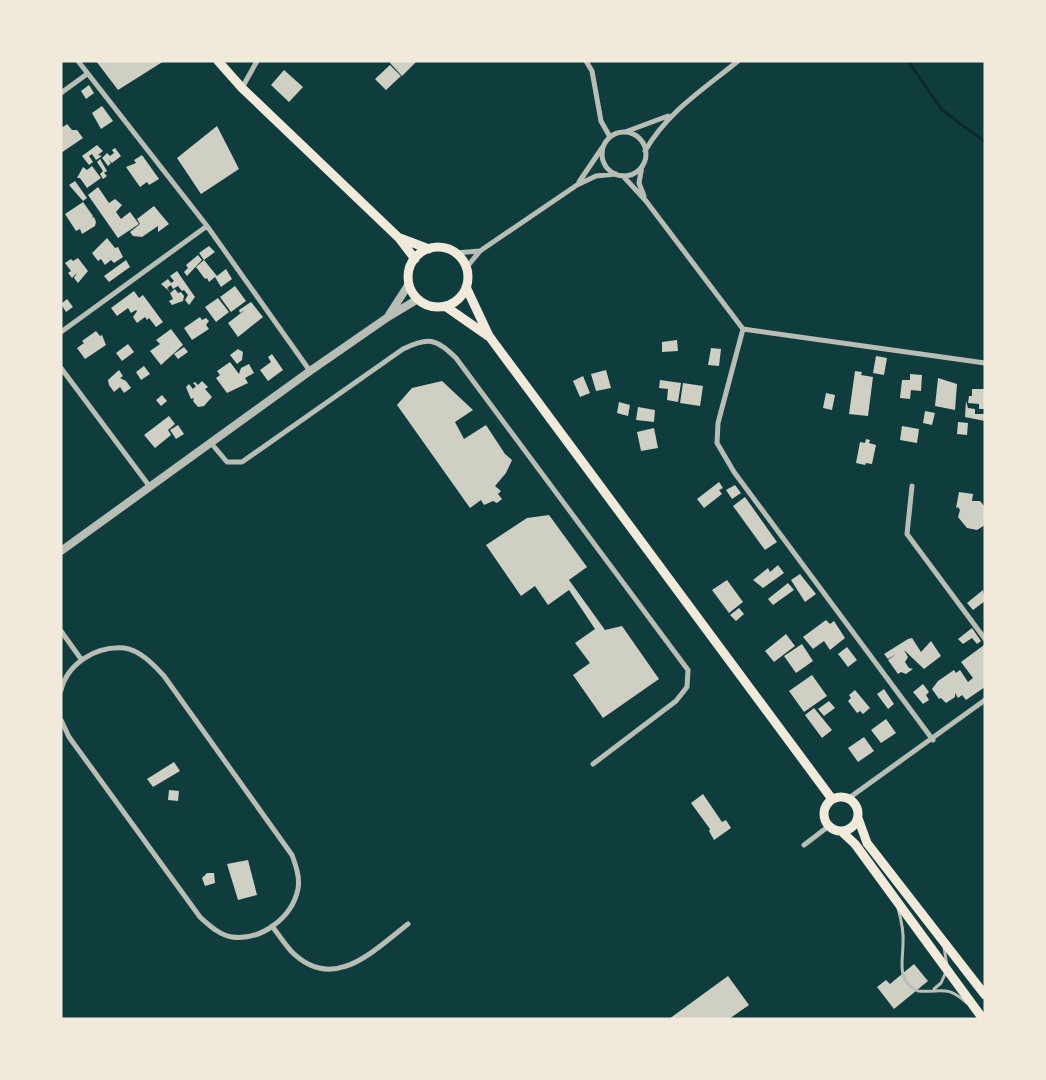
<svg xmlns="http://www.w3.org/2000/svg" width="1046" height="1080" font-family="'IBM Plex Sans',sans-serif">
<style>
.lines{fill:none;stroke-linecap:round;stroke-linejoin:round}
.stream{stroke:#0a2a2b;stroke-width:3}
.building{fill:#cfcfc3}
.service{stroke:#b8beb3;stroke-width:3}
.minor{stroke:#b8beb3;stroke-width:5}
.tertiary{stroke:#b8beb3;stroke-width:8}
.secondary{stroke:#f1e9da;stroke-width:9}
</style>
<rect width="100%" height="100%" fill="#0f3d3e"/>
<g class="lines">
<!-- stream -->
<path class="stream" d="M908,61l34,49 43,32"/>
</g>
<!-- building -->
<path class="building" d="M96,61h68l-46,29z
M391,61h26l-15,15 -12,-13z
M390,65l11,11 -15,14 -11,-11z
M284,70l19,17 -14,15 -18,-17z
M89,85l5,8 -8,6 -5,-8z
M102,106l11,15 -12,8 -9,-16z
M61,124l2,3 4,-3 5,6h5l6,8 -22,15z
M217,126l22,43 -38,25 -24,-36z
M97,145l6,6 -5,4 4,1 -6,4 -4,-6 -3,2 4,6 -4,3 -7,-9z
M115,148l6,8 -9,7 -4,-4 3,4 -3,3 -6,-8 5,-5 3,3 4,-3 -2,-3z
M142,155l17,24 -10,6 -2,-3 -7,5 -14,-20 10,-4 -2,-3z
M100,159l7,12 -3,2 3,3 -4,3 -3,-5 3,-3 -6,-9z
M92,166l9,12 -14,10 -7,-10h-3l6,-11 4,3z
M75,181l12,17 -4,3 -14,-16z
M98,187l11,16 6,-4 7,6 -6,7 5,7 9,-7 9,12 -21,14 -30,-43z
M83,202l10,14 -1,2 2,-1 2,5 -1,4 -13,8 -2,-5 -4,2 -11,-17z
M154,206l15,18 -11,8v-6l-16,11 -9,-1 -3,-4 10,-8 -3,-5z
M107,238l8,10 3,-1 5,10 -9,6 -3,-3 -6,5 -4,-6 -3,2 -6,-8z
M209,246l6,6 -11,8 -5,-7z
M198,255l4,5 -15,16 -3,-4 4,-4 -2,-3z
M78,258l10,13 -10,12 -4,-5 3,-5 -5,5 -4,-5 3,-2 -6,-8 6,-4 2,2z
M126,260l4,7 -21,15 -5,-6z
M204,260l13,16 9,-7 6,10 -11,8 -6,-10 -6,5 -2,-4 -2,1 -9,-12z
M177,271l18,26 -6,8 -4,-5 3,-5 -4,-5 -2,1 -4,-5 -5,3 -2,-4 -4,3 3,4 -9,-8 7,-5 3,4 3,-2 -4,-5z
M235,286l11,15 -15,11 -11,-15z
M175,289l3,4 3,-1 3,4 -1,5 -11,4 -3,-4 4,-2 -3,-6z
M134,291l5,7 4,-3 20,27 -7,5 -7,-9 -2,2 -2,-3 -8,6 -4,-6 4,-6 -1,-1 -5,3 -3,-5 -11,8 -6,-8z
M218,298l11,14 -13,10 -11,-15z
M67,299l6,8 -7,5 -5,-8z
M251,302l12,15 -25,20 -10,-14 17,-13 -5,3 -1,-3z
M200,317l2,3 4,-2 3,3 -3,4 3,4 -17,11 -8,-12z
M171,329l12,16 -22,20 -11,-14 10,-7 -4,-4z
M96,331l4,5 2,-1 4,10 -21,14 -8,-11 7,-5 -2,-2z
M677,340l1,11 -16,1v-10z
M128,344l6,8 -12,9 -6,-8z
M184,347l4,5 -10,7 -4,-5z
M711,348l10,1 -2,17 -11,-1z
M238,349l5,3 -1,8 -5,4 -7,-9z
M272,354l11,16 -15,11 -8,-11 11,-8 -3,-5z
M876,356l11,2 -3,17 -11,-2z
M230,362l9,12 2,-6 8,-4 5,9 -9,5 3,5 -21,10 -11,-15 4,-3 -3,-4z
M144,366l6,8 -9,6 -5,-8z
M119,370l4,6 -3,2 6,3 5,7 -7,5 -4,-6 -6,5 -5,-7 -1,-5z
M606,370l5,18 -15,3 -5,-17z
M855,371l7,1 -1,3 12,2 -5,39 -19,-2z
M910,374l12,1 -1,16 -10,-1 -1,9 -10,-1 2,-18h8z
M583,376l7,17 -10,4 -7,-16z
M938,378l19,6 -2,26 -20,-4z
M660,380l21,3 -3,19 -11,-2 1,-11 -9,-1z
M202,381l6,6 -3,2 7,8 -8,9 -6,1 -5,-6 1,-3 -3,1 -5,-12 3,-3 4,5 3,-3 -3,-3 2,-1 3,3z
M442,381l31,29 -18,12 9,17 22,-14 19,29 7,6 -6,13 -11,13 6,5 -3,3 4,5 -5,4 -4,-2 -9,4 -3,-5 -11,8 -73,-103 15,-17z
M683,383l20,3 -3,20 -20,-3z
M972,389h13v20h-6v-5l-11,-1 1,-7h3z
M826,393l9,2 -3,15 -9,-2z
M162,395l5,6 -6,5 -5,-6z
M966,401l2,7 7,1v5h10v7l-20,-4z
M619,402l11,3 -2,11 -11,-3z
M638,407l17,3 -1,12 -18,-2z
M925,411l10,2 -3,12 -9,-2z
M169,416l6,8 -7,6 3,5 -16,13 -11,-13z
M958,422l10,1 -1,12 -10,-1z
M178,425l6,9 -8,5 -6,-9z
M902,426l17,3 -2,14 -17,-3z
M654,428l4,20 -17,3 -4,-19z
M866,439l4,1 -1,3 7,2 -4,19 -6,-1 -1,2 -9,-2 4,-21 5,1z
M719,482l4,6 -4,2 3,4 -18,14 -7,-9z
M735,485l6,8 -9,6 -6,-9z
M959,492l14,2 -1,7h8l5,6v18l-8,5 -10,-2 -9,-11 2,-7 -2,-3 -2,1z
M745,497l32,45 -12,8 -32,-44z
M549,515l38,52 -18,13 36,50 17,-4 37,53 -56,39 -30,-43 17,-12 -15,-20 20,-14 -26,-39 -21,15 -13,-19 -14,10 -35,-51 41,-27z
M778,565l6,8 -21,15 -10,-8 15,-12 2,4z
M800,574l16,20 -11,8 -14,-22z
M727,580l16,22 -14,11 -17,-23z
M788,583l6,7 -21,15 -5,-6z
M983,590l2,11 -12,9 -6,-7z
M739,608l5,6 -8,7 -6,-6z
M826,620l4,4 4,-3 11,17 -15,12 -6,-9 -11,8 -10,-12z
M972,628l9,13 -4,3 -5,-6 -9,6 -5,-5z
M786,634l9,12 -21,16 -9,-11z
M912,638l9,14 10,-11 10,15 -17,13 -20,-19 4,7 -3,5 4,6 4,1 -7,5 -5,-2 -3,2 -10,-14 8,-6 -8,5 -4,-5 24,-15z
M802,644l11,17 -17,12 -12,-17z
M984,645l1,42 -19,13 -4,-5 -4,3 -3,-5v4l-9,6 -5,-5 -2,1 -7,-10 6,-8 16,-11 2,3 4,-3 8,12 5,-4 -12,-16z
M847,647l10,13 -9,7 -10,-13z
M812,675l15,21 -23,16 -15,-21z
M923,684l6,8 -3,3 3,5 -6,4 -10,-12z
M884,689l10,15 -6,5 -11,-15z
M855,690l15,18 -7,6 -3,-3 -3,2 -9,-12 3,-3 -2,-3z
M829,701l6,7 -11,8 -6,-7z
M814,708l18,22 -10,8 -17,-23z
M886,719l10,14 -15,10 -10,-13z
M864,737l10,14 -16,11 -10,-14z
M174,762l6,9 -27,16 -6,-8z
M169,790l10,1 -1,10 -10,-1z
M703,794l19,28 4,-2 5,8 -17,12 -5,-9 1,-2 -19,-26z
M248,860l9,35 -19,5 -11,-36z
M207,873h7l1,10 -10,3 -3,-8z
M914,964l14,17 -34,28 -17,-22 9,-7 4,4z
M728,976l21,29 -20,14h-60z"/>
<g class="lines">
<!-- service -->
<path class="service" d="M898,908c3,11 6,24 5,35 0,19 -7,38 15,48 25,2 27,-7 49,12
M944,947l3,19
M934,989l7,-6 5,-11"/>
<!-- minor -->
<path class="minor" d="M78,61l129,165 103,145
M586,61l6,10 9,50 9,16
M242,88l15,-27
M61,93l26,-19
M625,132l43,-16
M602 154a22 22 0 1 1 44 0a22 22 0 1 1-44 0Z
M645,151c22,-39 59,-62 93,-90
M642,166l-3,17 5,13
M623,176l23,25 97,128 242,34
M579,182l23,-34
M455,253l25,-2
M466,268l14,-17 97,-66 19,-9 20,-2
M743,329l-25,94 -1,20 17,29 199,268
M61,332l146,-106
M61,368l89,119
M211,443l16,19h15l161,-113c25,-12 33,-11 53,9l232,312 -1,17 -11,14 -83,63
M912,486l-5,48 78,105
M61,631l20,28
M61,690c7,-27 35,-44 63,-42 16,2 30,17 40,28l128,179c4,11 8,22 6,34 -6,29 -37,52 -66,48 -13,-2 -23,-12 -32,-20l-131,-180 -8,-17
M849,798l136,-98
M804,845l25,-19
M272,926c6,8 12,17 19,25 42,43 82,0 117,-27"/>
<!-- tertiary -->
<path class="tertiary" d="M389,315l20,-31
M61,551l249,-180 78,-54 30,-18"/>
<!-- secondary -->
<path class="secondary" d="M218,61l24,27 157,150 16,21
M400,238l29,11
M408 277a30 30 0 1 1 60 0a30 30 0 1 1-60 0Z
M466,287l23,49 343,463
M445,306l43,30
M824 814a17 17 0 1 1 34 0a17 17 0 1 1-34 0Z
M858,818l9,25 118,152
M841,831l14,13 128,175"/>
</g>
<!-- border -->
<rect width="1046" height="1080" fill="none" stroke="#f1e9da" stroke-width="125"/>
</svg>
